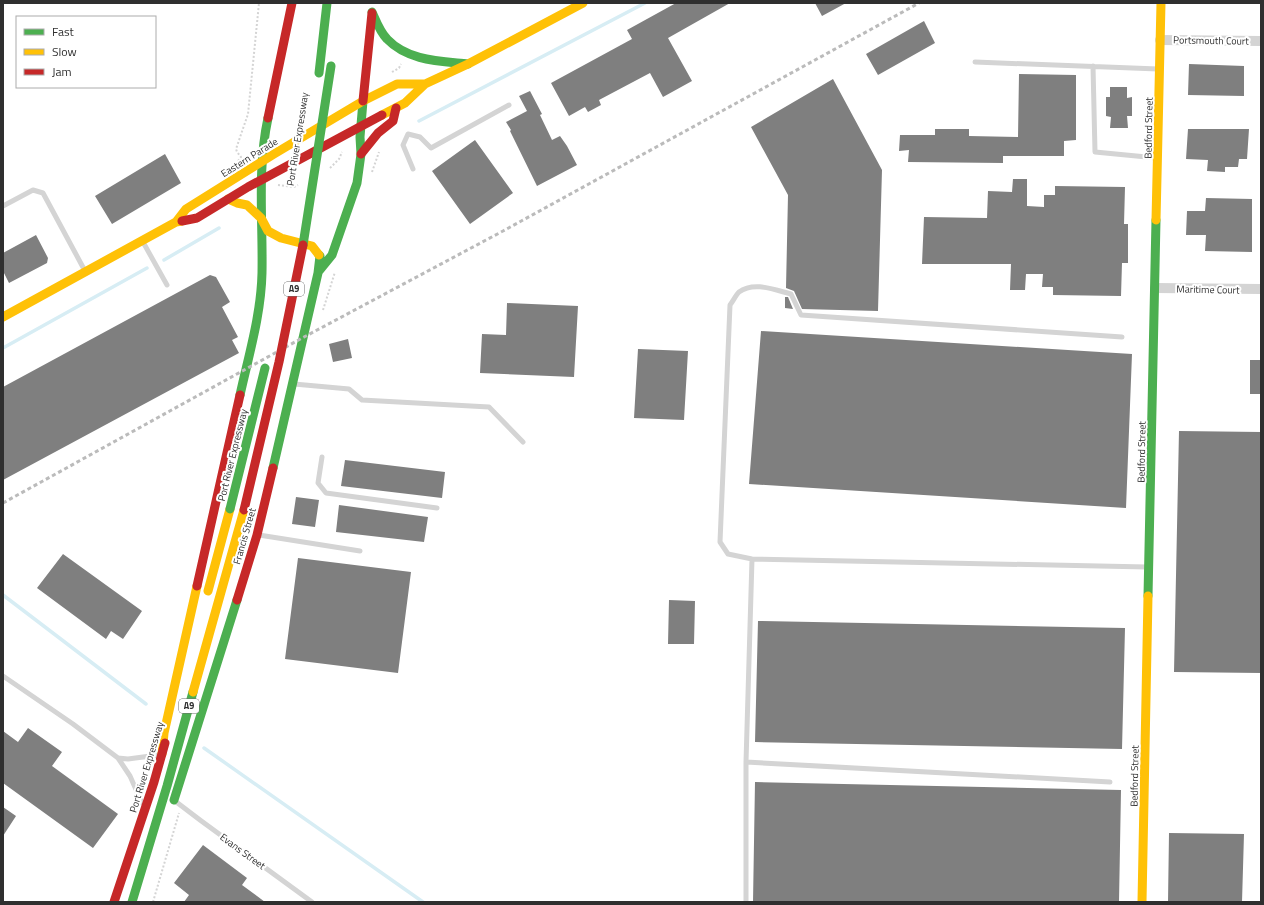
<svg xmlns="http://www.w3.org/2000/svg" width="1264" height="905" font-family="'Titillium Web',sans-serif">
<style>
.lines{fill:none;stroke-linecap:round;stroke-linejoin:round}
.stream{stroke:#d7edf4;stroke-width:3.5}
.building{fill:#7f7f7f}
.path{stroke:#d4d4d4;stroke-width:2;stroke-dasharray:2 2;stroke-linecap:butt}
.lane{stroke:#d4d4d4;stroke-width:5}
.street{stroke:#d4d4d4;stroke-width:10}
.fast{stroke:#4caf50;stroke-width:9}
.slow{stroke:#ffc107;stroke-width:9}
.jam{stroke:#c62828;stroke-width:9}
.rail{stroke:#bbb;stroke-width:3;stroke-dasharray:4 3;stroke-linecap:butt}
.fast-bridge{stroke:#4caf50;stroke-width:9}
.jam-bridge{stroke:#c62828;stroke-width:9}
.labels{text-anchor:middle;stroke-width:4;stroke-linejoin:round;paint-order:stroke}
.shield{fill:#fff;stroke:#6d6d6d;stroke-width:1}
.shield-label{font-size:9px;font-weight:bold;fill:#2f2f2f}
.street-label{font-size:10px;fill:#2f2f2f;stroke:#fff}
</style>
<rect width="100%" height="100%" fill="#fff"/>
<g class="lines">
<!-- stream -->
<path class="stream" d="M419,121l226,-118
M164,260l55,-32
M3,348l144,-80
M3,595l143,109
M204,748l219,154"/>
</g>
<!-- building -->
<path class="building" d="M676,3h54l-62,35 24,43 -29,16 -13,-24 -51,27 2,5 -13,7 -3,-5 -16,9 -18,-33 81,-44 -5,-9z
M815,3h31l-24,13z
M924,21l11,22 -57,32 -12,-21z
M1189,64l55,2v30l-56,-1z
M1019,74l57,1v65l-12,1v15h-61v7l-95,-1 1,-12 -10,1 1,-16h35v-6h34v7l49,1z
M833,79l49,91 -4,141 -76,-2 -8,-18 -8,-3 2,-93 -37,-68z
M1110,87h17v11l5,-1v19h-5l1,12h-18l1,-11 -5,-1v-19h4z
M530,91l12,23 -2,1 12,25 8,-4 7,10 10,19 -40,21 -27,-55 1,-1 -5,-8 21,-11 -8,-15z
M1188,129h61l-2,30h-8l-1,8h-13v5l-18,-1 1,-11 -22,-1z
M475,140l38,53 -43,31 -38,-53z
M165,154l16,29 -69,41 -17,-28z
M1013,179h14v27l17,1v-12h11v-9l70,1 -1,37h4v39h-6l-1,33 -68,-1v-8h-11l1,-13h-17l-1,16h-15l1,-26h-89l2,-47 63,1 1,-27 24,1z
M1206,198l46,1v53l-47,-1 1,-16h-20l1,-24h18z
M36,235l12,23 -1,5 -38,20 -6,-12v-18z
M210,275l6,2 14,25 -8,5 16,30 -6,3 7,13 -236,127v-93z
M785,297h3l5,12 -8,-1z
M507,303l71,3 -4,71 -94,-4 2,-39 24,1z
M761,331l371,23 -6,154 -377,-24z
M348,339l4,19 -19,4 -4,-18z
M638,349l50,2 -4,69 -50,-2z
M1250,360h11v34h-11z
M1179,431l82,1v241l-87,-1z
M345,460l100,12 -3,26 -101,-12z
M296,497l23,3 -4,27 -23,-3z
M339,505l89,12 -4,25 -88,-10z
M63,554l79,57 -19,28 -12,-8 -5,8 -69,-51z
M298,558l113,14 -13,101 -113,-14z
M669,600l26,1 -1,43h-26z
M758,621l367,7 -3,121 -367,-7z
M28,728l34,24 -10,14 66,48 -25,34 -90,-65v-52l15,11z
M755,782l366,8 -2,112h-366z
M3,807l13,9 -13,20z
M1169,833l75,1 -2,68h-74z
M203,845l44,33 -5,7 23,17h-81l5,-7 -15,-12z"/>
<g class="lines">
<!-- path -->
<path class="path" d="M392,72l7,-4 2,-4
M238,161l3,-4 -4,-5 -1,-3 12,-35 11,-111
M330,168l9,-9 3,-7
M372,172l7,-20
M278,185l16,2 4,-2
M323,310l12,-38
M153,902l26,-89"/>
<!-- lane -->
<path class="lane" d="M975,62l183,7
M1093,66l2,86 62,6
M413,169l-10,-24 5,-11 12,3 11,11 78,-43
M3,206l30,-16 10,3 42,78
M143,242l24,43
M1122,337l-321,-22 -10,-21c-16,-4 -37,-13 -52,-2 -3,3 -6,9 -9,13l-10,237 8,12 24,5 395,8
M294,384l55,5 13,11 127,7 34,35
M322,457l-4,26 8,10 111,15
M259,535l101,16
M3,676l70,48 45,34 10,1 30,-4
M118,758l12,18 12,27
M746,762l6,-203
M175,801l25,19 112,82
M746,902v-140l364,20"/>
<!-- street -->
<path class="street" d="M1160,40l101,1
M1155,288l106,1"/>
<!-- fast -->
<path class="fast" d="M372,12c4,9 8,20 15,27 21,22 53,22 81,25
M319,73l8,-70
M319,271l13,-16 25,-72 4,-29 -1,-17 3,-36
M240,395c9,-41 21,-80 22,-122 1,-52 -5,-104 6,-155
M273,468l45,-195 2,-17 -1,-1
M1148,596l8,-376
M174,800l63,-200
M132,902l35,-116 26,-94"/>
<!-- slow -->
<path class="slow" d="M382,115l23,-12 20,-19 43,-20 115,-61
M228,199l9,4 10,2 14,13 7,13 13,7 31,8 7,9
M1156,220l5,-217
M176,222l10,-13 88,-55 89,-53 34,-17h28
M3,317l173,-95 6,-1
M208,591l22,-82
M193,692l51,-182
M162,754l2,-21 33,-147
M1142,902l6,-306"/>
<!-- jam -->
<path class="jam" d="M363,101l9,-88
M268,118l24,-115
M361,154l17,-21 15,-12 3,-13
M182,221l15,-3 51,-31 134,-72
M197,586l43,-191
M237,600l20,-65 16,-67
M114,902l40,-120 11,-39"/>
<!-- rail -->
<path class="rail" d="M3,503l301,-166 199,-106 416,-228"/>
<!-- fast-bridge -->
<path class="fast-bridge" d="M303,245l28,-179
M230,509l35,-141"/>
<!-- jam-bridge -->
<path class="jam-bridge" d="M244,510l35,-148 24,-117"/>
</g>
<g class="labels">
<!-- shield labels -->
<g class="shield">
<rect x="284" y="282" width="20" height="14" rx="3"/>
<rect x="179" y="699" width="20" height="14" rx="3"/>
</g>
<g class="shield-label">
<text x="294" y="292">A9</text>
<text x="189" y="709">A9</text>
</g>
<!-- street labels -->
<g class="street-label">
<text transform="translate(1211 40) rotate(1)" y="4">Portsmouth Court</text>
<text transform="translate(1148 128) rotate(-89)" y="4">Bedford Street</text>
<text transform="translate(297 139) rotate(-81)" y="4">Port River Expressway</text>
<text transform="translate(249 157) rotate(-32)" y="4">Eastern Parade</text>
<text transform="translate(1208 289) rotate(1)" y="4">Maritime Court</text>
<text transform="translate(1141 452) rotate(-89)" y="4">Bedford Street</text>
<text transform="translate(232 455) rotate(-76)" y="4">Port River Expressway</text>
<text transform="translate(244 536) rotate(-74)" y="4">Francis Street</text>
<text transform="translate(146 767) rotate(-73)" y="4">Port River Expressway</text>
<text transform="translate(1134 776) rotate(-89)" y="4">Bedford Street</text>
<text transform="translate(243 851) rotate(36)" y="4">Evans Street</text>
</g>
</g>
<!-- border -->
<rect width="1264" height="905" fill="none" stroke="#2f2f2f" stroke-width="8"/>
<!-- legend -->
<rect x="16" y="16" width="140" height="72" fill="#ffffff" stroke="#acacac"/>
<rect x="24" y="29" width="20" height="6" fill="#4caf50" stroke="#acacac"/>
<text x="52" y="36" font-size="12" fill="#2f2f2f">Fast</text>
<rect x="24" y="49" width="20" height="6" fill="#ffc107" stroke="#acacac"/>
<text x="52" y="56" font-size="12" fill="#2f2f2f">Slow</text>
<rect x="24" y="69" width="20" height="6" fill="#c62828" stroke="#acacac"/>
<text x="52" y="76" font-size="12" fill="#2f2f2f">Jam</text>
</svg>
